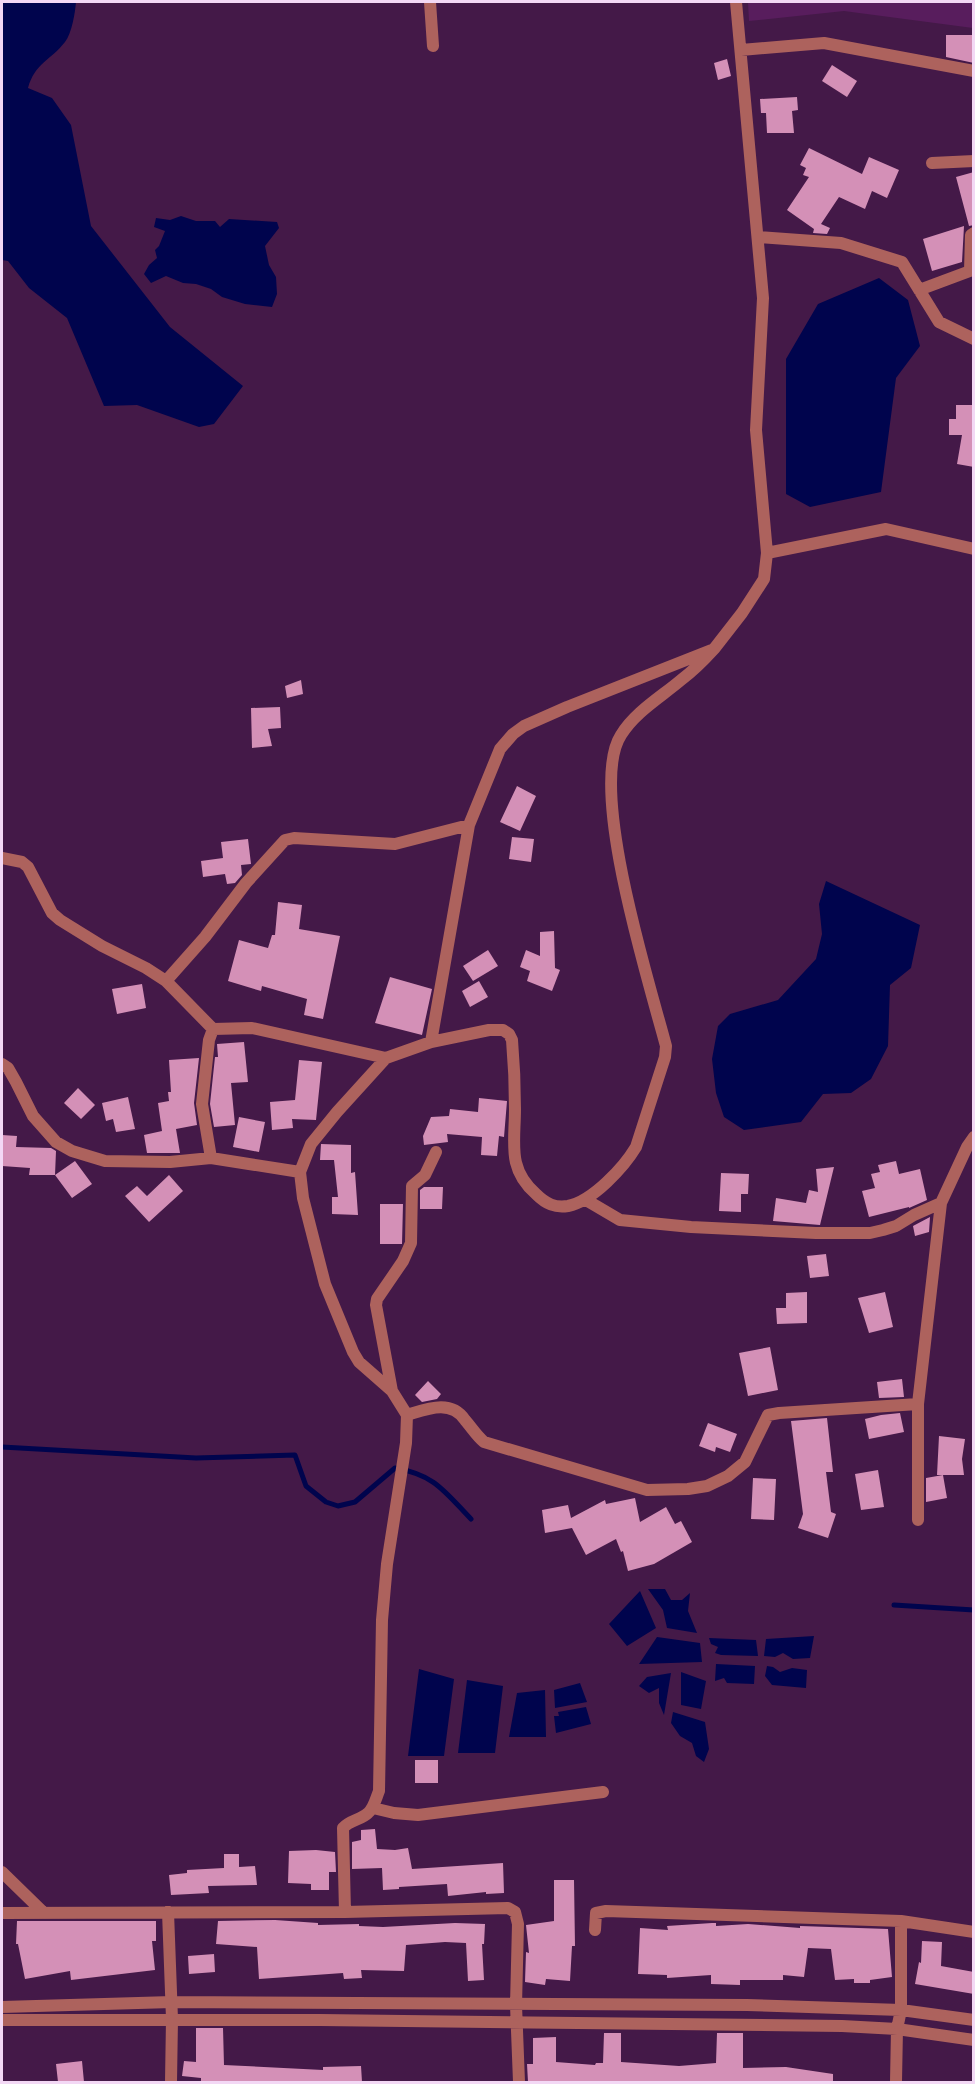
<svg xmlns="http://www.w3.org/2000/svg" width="975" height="2084" font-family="'Zilla Slab',serif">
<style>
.green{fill:#581d5d}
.water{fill:#00044d}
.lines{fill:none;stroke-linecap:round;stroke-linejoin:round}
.stream{stroke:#00044d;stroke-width:5}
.building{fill:#d490b7}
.minor{stroke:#ad625d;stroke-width:12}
</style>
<rect width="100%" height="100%" fill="#441948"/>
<!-- green -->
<path class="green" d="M748,2h225v26l-129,-17 -95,10z"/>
<!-- water -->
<path class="water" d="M2,2h74c-1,11 -4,31 -11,40 -15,19 -30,21 -37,46l24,10 19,27 20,101 79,101 73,59 -29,38 -15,3 -62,-22 -33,1 -37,-88 -38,-30 -21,-27 -6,-1z
M181,216l15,5h19l5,6 9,-8 48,3 2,6 -14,18 4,19 7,12 1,17 -5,13 -27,-3 -23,-7 -11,-8 -15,-5 -13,-1 -17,-7 -15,7 -7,-9 5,-9 8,-7 -2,-8 4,-4 6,-15 -11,-4 2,-9 14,2z
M879,278l29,22 12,46 -24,32 -15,114 -71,15 -24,-13v-135l32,-55z
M826,881l94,44 -9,43 -21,17 -2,61 -17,33 -20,14 -28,1 -22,28 -57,8 -20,-13 -8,-24 -4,-34 6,-33 12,-12 48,-14 38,-41 6,-25 -3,-30z
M648,1589h17l6,11h11l8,-7 -2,18 9,22 -30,-5 -4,-18z
M640,1591l16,37 -29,18 -18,-22z
M814,1636l-4,22 -17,1 -10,-6 -8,4 -11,-1 2,-17z
M657,1637l43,6 2,19 -63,2z
M709,1638l47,2 2,16 -37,-1 -6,-2 3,-6 -7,-3z
M716,1664l39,2 -1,18 -27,-1 -3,-5 -9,3z
M767,1666l6,1 7,5 12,-4 15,2 -1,18 -34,-3 -7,-9z
M419,1669l35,10 -10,77h-36z
M681,1672l25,9 -5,28 -20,-4z
M671,1673l-7,42 -5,-12v-15l-10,5 -10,-7 8,-9z
M467,1680l36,6 -8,67h-37z
M580,1683l7,19 -32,6 -1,-18z
M545,1690l1,47h-37l8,-44z
M586,1707l5,17 -35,9 -2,-17h5l-1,-4z
M673,1712l32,10 4,27 -5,13 -8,-6 -4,-13 -12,-7 -9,-13z"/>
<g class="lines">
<!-- stream -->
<path class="stream" d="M2,1447l194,11 99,-3 11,31 20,16 12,4 17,-4 40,-34c40,7 49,23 76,51
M894,1605l80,5"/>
</g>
<!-- building -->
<path class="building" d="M946,35h28v28l-28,-6z
M727,59l4,17 -13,4 -4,-17z
M832,65l25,16 -10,16 -25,-16z
M797,97l1,13 -6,1 2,22h-27l-1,-20h-5l-1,-14z
M809,148l53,26 7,-17 30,13 -12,28 -15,-7 -7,18 -26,-12 -18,27 9,4 -3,6 -14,-1 1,-4 -27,-19 22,-33 -6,-2 3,-7 -6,-3z
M974,172v53l-5,1 -13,-49z
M964,226l-2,36 -30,9 -9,-32z
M956,405h18v62l-17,-3 5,-29h-13v-16h7z
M301,680l2,14 -16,4 -2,-12z
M280,707l1,21 -13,1 4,17 -20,2 -1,-40z
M517,786l19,10 -16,35 -20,-9z
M512,837l22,2 -3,23 -22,-3z
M248,839l3,25 -10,1 1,10 -7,8 -8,1 -2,-10 -22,3 -2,-16 22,-3 -2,-16z
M278,902l24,3 -3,24 41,7 -17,83 -19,-4 3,-16 -45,-13 -1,5 -33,-10 11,-41 29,8 4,-13h3z
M554,931l1,37 5,2 -8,21 -25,-10 3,-10 -10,-4 6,-17 14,6v-24z
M488,950l10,16 -25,15 -10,-15z
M390,977l42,12 -10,46 -47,-12z
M479,981l9,16 -18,10 -8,-16z
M142,984l4,24 -29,6 -5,-25z
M244,1042l4,40 -17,1 4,42 -21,2 -4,-23 5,-47h3l-1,-13z
M199,1058l-5,45 3,22 -21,4 4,24h-33l-3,-18 18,-4 -4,-28 11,-2 -1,-9h3l-2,-32z
M299,1060l23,2 -6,58 -24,-1 1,9 -21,2 -2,-28 25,-2z
M78,1088l17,17 -14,14 -17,-16z
M128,1097l7,32 -19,3 -3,-13 -7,2 -4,-18z
M479,1098l28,3 -3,36 -5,-1 -2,20 -16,-1 1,-18 -35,-3 1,8 -24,3 -1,-9 8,-19 18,-1 1,-7 28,3z
M239,1117l26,5 -6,30 -26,-5z
M2,1135l15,1 -1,11 35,1 5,3 -1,24h-26l1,-7 -28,-2z
M321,1144l30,1v28l4,-1 3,43 -26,-1v-17h6l-4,-37h-14z
M75,1161l17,23 -20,14 -17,-23z
M896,1161l3,13 21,-5 7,31 -18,8v-1l-40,10 -7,-26 13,-3 -4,-14 9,-2 -2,-7z
M834,1167l-14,58 -47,-4 3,-23 30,5 3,-13 9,2 -2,-23z
M721,1173l28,1 -1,20h-7v18l-22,-1z
M169,1175l14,16 -34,31 -24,-26 12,-10 10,10z
M424,1187h19l-1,22h-22v-19z
M380,1204h23l-1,40h-22z
M930,1217l-1,15 -14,4 -2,-10z
M826,1254l3,22 -19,2 -3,-22z
M807,1292v31l-30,1 -1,-16h10v-15z
M885,1292l8,35 -24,6 -11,-35z
M770,1347l8,43 -30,6 -9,-43z
M902,1379l2,18 -25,1 -2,-16z
M428,1381l13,13 -4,5 -15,3 -7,-7z
M900,1413l4,19 -35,7 -4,-20 16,-4z
M827,1418l6,54h-7l5,40 5,2 -8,24 -30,-10 5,-14 -12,-93z
M708,1423l29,11 -7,18 -14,-5 -1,5 -16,-6z
M939,1436l26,3 -3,20 2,16h-27z
M878,1470l6,37 -23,3 -6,-36z
M943,1475l4,23 -21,4v-24z
M753,1478l23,1 -2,41 -23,-1z
M635,1498l5,24 26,-15 9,17 6,-3 11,21 -38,22 -26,7 -5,-20 -2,1 -5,-13 -30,16 -14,-27 -27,5 -3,-23 26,-5 3,13 34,-18 1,4z
M415,1760h23v23h-23z
M375,1829l2,20 18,1 13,-2 4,21 91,-6 1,30 -18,1v-2l-38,4 -1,-12 -48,3v2l-16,1 -1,-22 -30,1v-27l9,-2v-10z
M316,1850l19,2 1,20h-7v18h-18v-6l-23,-1 1,-32z
M224,1854h15v13l16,-1 2,19 -49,1 1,7 -38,2 -2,-20 18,-2v-3l37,-2z
M554,1880h20l1,66h-3l-2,35 -24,-2 -1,6 -20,-3 1,-30 3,1 -3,-28 28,-4z
M275,1920l43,3v2l41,-1v2l24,1 72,-4 30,1 -1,20h-2l2,36 -16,1 -2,-38 -21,-1 -39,3 -2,26 -43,-1 1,8 -18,1 -1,-6 -84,6 -2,-32 -41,-3 2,-23z
M17,1921h139v20h-4l3,29 -84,10 -1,-9 -45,8 -7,-35h-2z
M712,1923h4v3l32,-2 52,4v-2l88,3 4,48 -22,3v3h-16v-4l-19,1 -4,-31 -23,-1 -4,29 -21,-2v5h-43v5l-29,-1v-9l-44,3v-3l-29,-1 2,-46 28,2 -1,-4z
M922,1941l20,1 -1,24 33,6v22l-59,-10 4,-22 2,1z
M214,1954l1,18 -26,2 -1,-18z
M196,2028h27l1,37 99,5v-3l38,-1 1,16h-161v-4l-19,-2 2,-15 12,1z
M604,2033h17v29l58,4 37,-3 1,-30h26v35l43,-1 47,7v8h-305l-1,-18h6v-26l23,-1v25l39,3 1,-2h7z
M82,2061l2,21h-26l-2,-18z"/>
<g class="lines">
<!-- minor -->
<path class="minor" d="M430,2l3,44
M741,50l83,-7 150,28
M932,163l42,-2
M758,237l83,6 61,19 37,60 35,17
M919,290l51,-19 1,-36 3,-2
M767,553l119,-24 88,20
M2,858l20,4 6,5 24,46 8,7 42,26 44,22 20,13 47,48 39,-1 134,30 45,-16 58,-12h14l6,4 3,6c2,23 3,46 3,69 0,34 -8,60 21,85 10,10 19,14 32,12 25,-5 56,-39 68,-59l29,-90 1,-11c-16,-61 -79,-259 -45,-311 14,-23 40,-38 60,-55 12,-9 23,-20 33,-31
M166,981l39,-44 41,-54 39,-43 9,-2 101,6 74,-19
M431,1042l38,-217 31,-76 13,-15 11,-8 43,-19 147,-58 28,-36 22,-34 3,-26 -11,-123 7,-132 -27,-296
M2,1064l6,4 8,14 17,34 23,26 16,9 33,10 65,1 41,-4 89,14
M211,1158l-9,-54 7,-64 4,-11
M586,1200l34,20 71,7 125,6h54l13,-3 13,-4 18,-11 27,-12
M392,1391l-16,-86 1,-6 26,-38 8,-18 1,-57 13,-11 11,-23
M407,1415c20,-6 44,-16 58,5 7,8 11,15 19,22l163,48 41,-1 19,-3 21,-10 17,-14 23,-47 11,-2 139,-9
M918,1520v-116l23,-201 26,-56 7,-10
M373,1808l21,5 24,2 185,-23
M2,1872l42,41
M168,1912l4,107 -1,63
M345,1912l-2,-84c7,-8 18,-8 25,-15 6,-5 8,-15 11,-22l3,-171 5,-56 19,-121 1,-28 -15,-24 -33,-29 -6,-10 -28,-68 -22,-86 -3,-26 11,-28 26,-32 49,-54
M2,1913l343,-1 163,-4 7,4 3,12 -2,81 3,77
M595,1930l1,-17 10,-2 295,10 73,11
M2,2007l170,-5 575,3 154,5 73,10
M2,2020h318l522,6 55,3 77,11
M896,2082l1,-53 4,-19v-89"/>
</g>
<!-- border -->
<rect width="975" height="2084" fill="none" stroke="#f3d8f5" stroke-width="6"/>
</svg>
